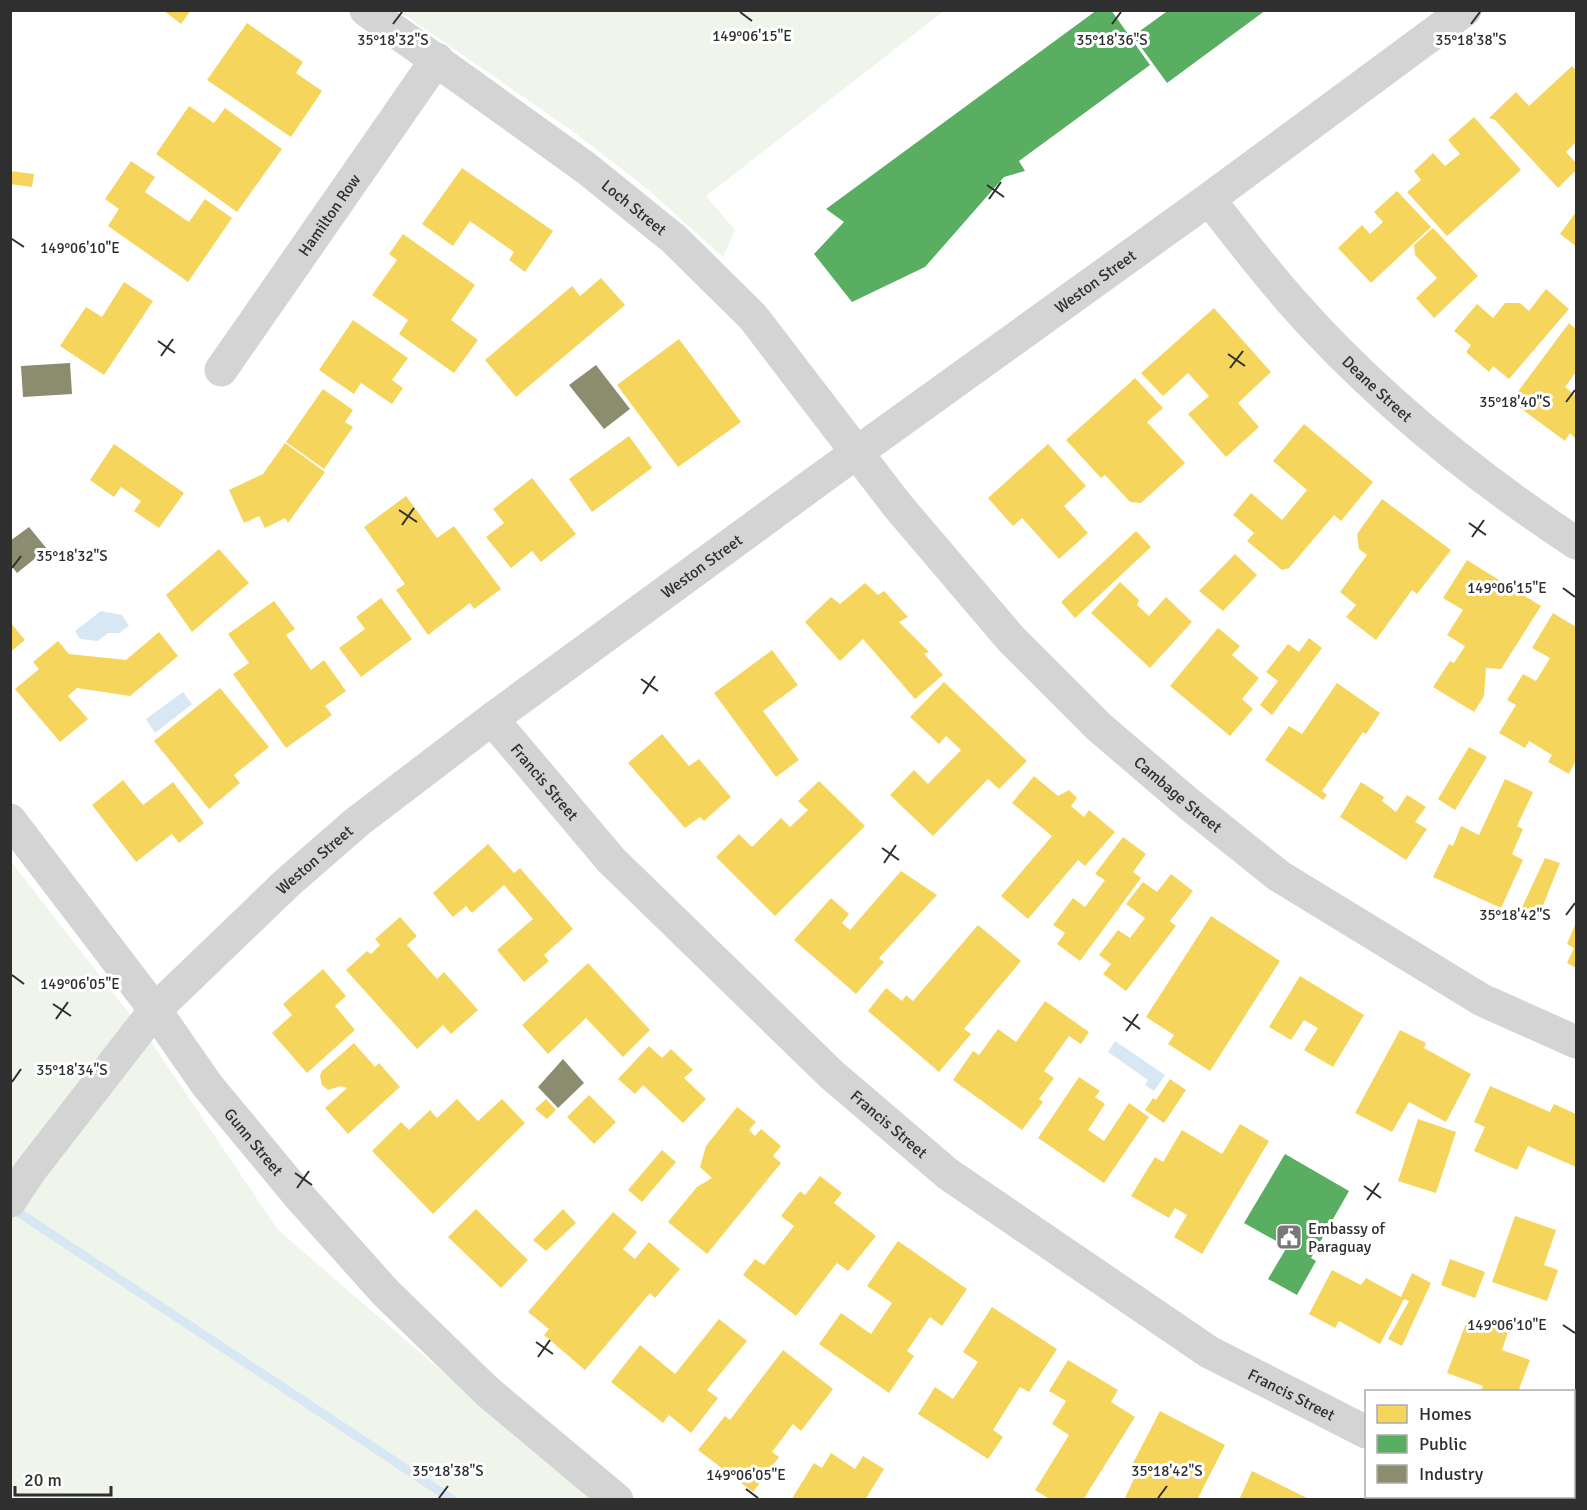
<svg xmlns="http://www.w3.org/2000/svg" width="1587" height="1510" font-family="Signika,sans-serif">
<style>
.green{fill:#f0f5eb}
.water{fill:#d7e7f4}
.homes{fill:#f6d55c}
.public{fill:#5aae61}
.industry{fill:#8c8c6e}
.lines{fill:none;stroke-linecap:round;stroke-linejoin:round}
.stream{stroke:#d7e7f4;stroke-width:9}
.minor{stroke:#d4d4d4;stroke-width:33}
.ticks{fill:none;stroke:#2f2f2f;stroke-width:2}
.labels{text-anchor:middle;stroke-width:6;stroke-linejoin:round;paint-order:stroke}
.street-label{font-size:16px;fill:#2f2f2f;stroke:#fff}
.poi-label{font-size:16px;fill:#2f2f2f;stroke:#fff;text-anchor:start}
.ticks-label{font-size:15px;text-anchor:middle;fill:#2f2f2f;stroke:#fff;stroke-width:6;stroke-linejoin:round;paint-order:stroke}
</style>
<rect width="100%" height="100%" fill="#fff"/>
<!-- green -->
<path class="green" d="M399,11h545l-238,185 29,34 -12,27 -78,-70 -74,-57z
M10,860l142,183 126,187 312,269 -572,1 -7,-6z"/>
<!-- water -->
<path class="water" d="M101,611l21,4 7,11 -10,7h-11l-10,8 -18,-2 -5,-8z
M183,692l9,12 -37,29 -9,-14z
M1115,1041l50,34 -11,16 -9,-6 3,-5 -40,-28z"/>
<!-- homes -->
<path class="homes" d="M163,10h28l-10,14z
M247,23l56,39 -7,11 26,18 -31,46 -84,-57z
M1572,66l4,4v72l-10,10 10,11v7l-18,18 -63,-68 -6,-2 27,-26 13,14z
M189,106l25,17 11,-15 57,41 -45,63 -81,-58z
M1474,117l47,53 -74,66 -40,-44 14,-12 -7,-9 19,-18 12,13 15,-12 -12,-14z
M131,161l24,16 -10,15 44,30 16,-23 27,19 -44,64 -80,-56 11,-17 -14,-10z
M462,168l91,63 -28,41 -16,-12 5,-8 -44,-31 -17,25 -31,-22z
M10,171l24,3 -2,13 -22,-3z
M1397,191l34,36 -60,56 -33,-35 24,-23 8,9 13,-12 -9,-10z
M1576,212v34l-16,-12z
M1433,228l45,48 -44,42 -18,-20 21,-20 -22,-23 -1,-10z
M403,234l72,51 -24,35 27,20 -24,33 -55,-39 9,-14 -36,-25 25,-35 -8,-6z
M601,278l24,27 -109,92 -31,-37 87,-74 8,10z
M124,282l29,19 -49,74 -44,-29 26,-39 16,10z
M1546,289l23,20 -60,70 -16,-13 -4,6 -23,-20 5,-7 -17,-14 23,-27 16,14 12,-15h15l9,8z
M1214,308l57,64 -33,31 21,24 -33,30 -38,-43 21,-18 -21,-23 -25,23 -22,-23z
M353,320l55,38 -16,22 11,8 -11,16 -31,-21 -7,11 -35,-24z
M1569,323l7,6v43l-11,15 11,9v43l-6,-6 -5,8 -54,-40z
M679,339l62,83 -63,45 -61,-82z
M1135,378l28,30 -16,14 38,41 -44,40 -11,-1 -25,-27 -4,3 -35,-38z
M323,389l30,21 -8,12 8,5 -29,42 -38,-27z
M1304,424l69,58 -32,39 -7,-6 -45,53 -7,2 -35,-29 7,-8 -21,-18 18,-22 31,27 25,-30 -34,-29z
M629,436l23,32 -60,44 -23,-33z
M285,443l40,29 -37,51 -3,-5 -20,10 -6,-12 -15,7 -15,-33 34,-16z
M114,444l70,49 -25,35 -25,-17 7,-10 -20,-14 -7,10 -24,-17z
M1048,444l38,42 -22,20 24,27 -29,26 -37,-41 -9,8 -25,-28z
M532,478l44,56 -35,28 -9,-11 -21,17 -25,-31 18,-14 -11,-14z
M406,496l31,42 17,-12 47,63 -27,20 -4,-6 -42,32 -32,-45 9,-6 -41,-57z
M1382,499l69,51 -34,44 -5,-4 -36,50 -30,-23 10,-12 -16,-13 27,-37 -8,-6 -2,-15z
M1136,531l15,16 -76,71 -14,-16z
M219,549l30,34 -57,49 -26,-37z
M1235,554l22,21 -34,36 -24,-20z
M1467,560l74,46 -40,63 -15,-1 -2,28 -10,16 -41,-25 17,-26 4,2 11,-17 -18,-11 16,-25 -20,-12z
M1120,582l19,18 -2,5 12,11 17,-19 26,25 -42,46 -59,-55z
M865,583l13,12 6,-4 24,26 -9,5 30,30 -5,2 19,21 -28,24 -52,-60 -23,22 -35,-39 26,-25 9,7z
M381,598l31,41 -51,38 -22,-29 26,-19 -9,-12z
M274,601l21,28 -9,6 25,35 13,-10 22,31 -21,15 7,9 -46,33 -53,-74 16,-11 -21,-29z
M1553,613l23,14v133l-7,14 -21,-12 4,-7 -23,-14 -4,7 -26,-15 17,-28 -9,-5 16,-26 13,7 14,-23 -18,-10z
M10,622l15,18 -15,12z
M1218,628l22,18 -8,9 27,23 -17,21 11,10 -23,27 -60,-50z
M159,632l19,24 -48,40 -53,-8 -9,8 20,23 -28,23 -45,-53 24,-20 -6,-7 25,-21 11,13 57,6z
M1309,638l13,10 -50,67 -12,-10 18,-24 -12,-9 22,-28 11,8z
M772,650l26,35 -35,26 36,49 -23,17 -62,-84z
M944,682l83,79 -28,28 -11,-10 -55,57 -43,-41 24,-25 14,14 33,-34 -15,-14 -7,8 -29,-27z
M1337,683l43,30 -14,21 -3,-2 -41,59 5,4 -4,5 -58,-40 24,-34 13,8z
M220,688l49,59 -35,28 6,8 -31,26 -55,-68z
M662,734l27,32 10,-7 32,38 -27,24 -4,-4 -15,11 -57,-65z
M1469,747l18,10 -32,53 -17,-11z
M1034,776l24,20 11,-6 8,8 -6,8 13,11 5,-7 26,22 -30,34 -7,-6 -50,59 -27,-23 51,-60 -40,-33z
M1505,779l28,13 -16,34 6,3 -11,25 11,6 -22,48 -68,-31 16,-33 4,2 8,-20 18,9z
M123,780l20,25 30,-23 31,41 -25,20 -7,-9 -36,28 -44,-57z
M819,781l46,45 -90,90 -59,-59 23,-23 13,13 29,-29 9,9 18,-17 -10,-9z
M1361,782l23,15 -2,4 14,11 11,-17 19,12 -11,15 12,7 -21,31 -66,-43z
M1123,837l23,17 -13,18 8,6 -61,83 -23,-17 8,-11 -12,-8 20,-27 12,9 20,-27 -10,-6z
M488,844l26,29 6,-5 53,61 -29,26 5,6 -25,21 -27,-32 36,-31 -29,-34 -32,28 -6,-7 -13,11 -20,-24z
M1545,858l15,5 -24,60 -18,-7z
M901,871l36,24 -58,63 5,4 -28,32 -62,-54 37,-42 18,16 -7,9 8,7z
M1171,874l22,17 -23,30 6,5 -50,65 -23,-17 8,-10 -12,-9 19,-25 12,8 15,-20 -19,-14 17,-22 14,10z
M1211,916l69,45 -70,110 -42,-27 6,-9 -28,-18z
M400,917l17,19 -10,9 30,34 7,-7 34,38 -27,24 -8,-9 -26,24 -71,-79 21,-19 4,3 9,-9 -5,-6z
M1576,923v45l-9,-5 7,-15 -7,-4z
M978,925l43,36 -57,68 7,5 -32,38 -71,-61 18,-23 16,13 4,-6 7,6z
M588,963l62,67 -27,27 -37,-39 -38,36 -26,-29z
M323,969l23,27 -11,10 20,24 -48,43 -35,-40 20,-18 -9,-11z
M1300,976l64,39 -31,52 -29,-17 14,-22 -14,-8 -13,20 -22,-13z
M1045,1001l44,31 -8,12 -12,-8 -25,35 10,7 -15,21 4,3 -21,28 -69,-50 20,-29 6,4 19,-26 18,13z
M1400,1030l26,13 -2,5 47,26 -25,48 -37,-20 -17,30 -37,-19z
M354,1043l21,24 4,-4 21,24 -52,47 -23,-26 22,-20 -6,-2 -13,4 -6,-5 -2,-9 2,-5z
M649,1046l13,12 9,-9 22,21 -9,8 22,21 -23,24 -40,-38 -8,9 -17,-15z
M1079,1077l21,14 -5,6 10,7 -17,26 16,11 25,-38 20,14 -45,66 -66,-45z
M1170,1079l16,11 -22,33 -19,-13 8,-12 3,2z
M1490,1086l60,26 4,-8 22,10v53l-48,-21 -11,24 -43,-19 11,-24 -11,-5z
M589,1095l27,27 -22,22 -27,-27z
M457,1099l21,22 24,-22 23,24 -92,91 -61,-63 29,-29 8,8 21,-20 7,8z
M546,1099l10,11 -9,9 -12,-10z
M737,1107l19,15 -7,8 6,6 6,-7 20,17 -8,10 8,7 -74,91 -39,-32 29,-35 15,-9 -12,-11 6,-21z
M1418,1119l38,13 -20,61 -38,-12z
M1240,1124l29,17 -67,113 -28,-17 13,-22 -12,-7 -6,10 -38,-22 24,-39 8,5 19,-32 40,24z
M662,1150l14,12 -34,40 -14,-12z
M820,1176l22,17 -8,10 42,33 -28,35 -11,-8 -41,53 -53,-41 12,-16 9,6 30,-39 -13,-10 19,-25 5,4z
M476,1209l52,51 -27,28 -53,-51z
M563,1209l13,14 -30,28 -13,-11z
M613,1212l24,20 -14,17 12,10 14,-17 31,27 -25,29 -5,-5 -65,77 -41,-35 5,-6 -21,-17z
M1515,1216l41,14 -12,35 14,5 -11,31 -55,-19z
M898,1241l69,48 -25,37 -12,-9 -23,34 7,5 -25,37 -70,-49 22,-31 30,21 21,-31 -25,-17z
M1450,1259l35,13 -10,26 -34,-13z
M1332,1270l29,15 5,-7 35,19 11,-24 19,10 -29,63 -14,-7 21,-38 -5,-2 -24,45 -41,-23 -4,7 -26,-14z
M992,1307l65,42 -28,43 -9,-5 -27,43 10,7 -15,22 -70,-45 17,-27 18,12 25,-37 -15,-10z
M1468,1318l40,14 -6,18 28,10 -12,32h-37l2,-6 -36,-13z
M719,1319l28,22 -40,49 11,8 -27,35 -22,-18 -6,8 -52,-41 29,-37 35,29z
M783,1350l50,39 -32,42 -8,-7 -21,28 7,5 -26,35 -55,-42 27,-34 5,4z
M1068,1360l50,30 -7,12 24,15 -52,83h-32l-16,-10 34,-55 -17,-11 14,-23 -17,-10z
M1160,1411l65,34 -28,55h-73l14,-30 -7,-3z
M831,1453l24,16 8,-13 21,13 -19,31h-74l23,-37 8,5z
M1252,1471l59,29h-72z"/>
<!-- public -->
<path class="public" d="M1097,10h14l39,55 -131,96 6,10 -21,6 -79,90 -73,35 -38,-48 30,-32 -18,-13z
M1164,10h102l-99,73 -34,-47 33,-24z
M1285,1154l64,37 -38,67 5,3 -19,34 -29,-16 19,-32 -43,-24z"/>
<!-- industry -->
<path class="industry" d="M70,363l2,31 -49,3 -2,-31z
M596,365l34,44 -26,20 -35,-44z
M29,527l18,22 -30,24 -7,-9v-23z
M563,1059l21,24 -26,25 -20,-21z"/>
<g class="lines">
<!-- stream -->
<path class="stream" d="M12,1208l441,292"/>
<!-- minor -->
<g class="minor">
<path id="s1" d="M366,10l220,158 88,71 79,78 144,188 114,134 88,88 90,77 90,72 203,124 94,42"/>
<path id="s2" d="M1209,199c27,35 54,70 83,103 82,93 181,173 284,241"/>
<path id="s3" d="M221,370l216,-311"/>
<path id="s4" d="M492,719l119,141 221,215 116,99 261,178 157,80"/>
<path id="s5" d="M10,820l145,190 52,75 92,111 87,97 102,99 129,108"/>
<path id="s6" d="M10,1201l20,-30 125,-161 132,-127 70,-61 135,-103 328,-240 389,-280 256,-189"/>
<path d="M1514,1496l8,4"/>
</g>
</g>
<!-- ticks -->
<path class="ticks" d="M740,12l12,9M393,24l9,-12M1112,24l9,-12M1471,24l9,-12M987,185l17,12M989,199l12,-17M12,239l12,8M158,341l17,12M1228,354l17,12M161,356l12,-17M1230,368l13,-17M1566,402l9,-12M399,510l18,12M1469,523l17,12M402,525l12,-17M1472,537l12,-17M12,568l9,-12M1563,588l12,9M641,679l17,12M643,694l12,-18M882,848l17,12M884,863l12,-18M1566,915l9,-12M12,975l12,9M53,1004l18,12M1123,1017l17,12M56,1019l12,-17M1126,1031l12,-17M12,1082l9,-13M295,1173l17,12M1364,1186l17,12M297,1188l12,-17M1367,1200l12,-17M1563,1325l12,8M536,1342l17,12M538,1357l12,-17M746,1489l12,9M439,1498l9,-12M1158,1498l9,-12"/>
<!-- icons -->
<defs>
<symbol id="civic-square" viewBox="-11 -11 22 22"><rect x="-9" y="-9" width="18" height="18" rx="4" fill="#787878" stroke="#fff"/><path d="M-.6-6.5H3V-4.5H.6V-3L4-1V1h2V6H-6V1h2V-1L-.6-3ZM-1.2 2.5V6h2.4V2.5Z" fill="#fff"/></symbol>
</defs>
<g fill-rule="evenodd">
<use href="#civic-square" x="1274" y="1222" width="30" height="30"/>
</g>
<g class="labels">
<!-- street labels -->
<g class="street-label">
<text dy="6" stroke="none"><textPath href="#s1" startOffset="333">Loch Street</textPath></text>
<text dy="6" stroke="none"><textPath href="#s3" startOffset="189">Hamilton Row</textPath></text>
<text dy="6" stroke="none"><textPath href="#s6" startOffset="1431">Weston Street</textPath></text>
<text dy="6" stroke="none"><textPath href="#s2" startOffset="254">Deane Street</textPath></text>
<text dy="6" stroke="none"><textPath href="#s6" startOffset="945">Weston Street</textPath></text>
<text dy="6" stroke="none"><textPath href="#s4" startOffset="82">Francis Street</textPath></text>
<text dy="6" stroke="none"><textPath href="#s1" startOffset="1136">Cambage Street</textPath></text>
<text dy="6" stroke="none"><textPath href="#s6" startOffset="459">Weston Street</textPath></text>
<text dy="6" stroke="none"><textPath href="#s4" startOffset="568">Francis Street</textPath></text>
<text dy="6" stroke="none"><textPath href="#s5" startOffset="404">Gunn Street</textPath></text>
<text dy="6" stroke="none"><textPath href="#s4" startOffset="1054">Francis Street</textPath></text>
</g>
<!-- poi labels -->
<g class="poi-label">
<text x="1308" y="1234">Embassy of<tspan x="1308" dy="18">Paraguay</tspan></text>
</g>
</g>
<g class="ticks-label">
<text x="752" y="41">149°06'15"E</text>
<text x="393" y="45">35°18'32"S</text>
<text x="1112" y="45">35°18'36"S</text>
<text x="1471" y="45">35°18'38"S</text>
<text x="80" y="253">149°06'10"E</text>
<text x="1515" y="407">35°18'40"S</text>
<text x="72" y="561">35°18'32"S</text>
<text x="1507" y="593">149°06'15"E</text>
<text x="1515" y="920">35°18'42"S</text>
<text x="80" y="989">149°06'05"E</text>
<text x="72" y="1075">35°18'34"S</text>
<text x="1507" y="1330">149°06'10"E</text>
<text x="448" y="1476">35°18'38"S</text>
<text x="1167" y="1476">35°18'42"S</text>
<text x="746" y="1480">149°06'05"E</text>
</g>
<!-- border -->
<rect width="1587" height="1510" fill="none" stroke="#2f2f2f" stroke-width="24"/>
<!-- legend -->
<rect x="1365" y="1390" width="210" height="108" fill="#ffffff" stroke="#acacac" stroke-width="1.5"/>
<rect x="1377" y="1405" width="30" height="18" fill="#f6d55c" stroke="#acacac" stroke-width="1.5"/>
<text x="1419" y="1420" font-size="18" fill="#2f2f2f">Homes</text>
<rect x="1377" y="1435" width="30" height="18" fill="#5aae61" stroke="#acacac" stroke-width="1.5"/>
<text x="1419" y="1450" font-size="18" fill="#2f2f2f">Public</text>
<rect x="1377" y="1465" width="30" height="18" fill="#8c8c6e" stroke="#acacac" stroke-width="1.5"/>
<text x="1419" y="1480" font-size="18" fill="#2f2f2f">Industry</text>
<!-- scale -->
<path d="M15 1486v9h96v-9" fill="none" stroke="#2f2f2f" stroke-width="3"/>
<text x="24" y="1486" font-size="18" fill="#2f2f2f" stroke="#ffffff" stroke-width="4.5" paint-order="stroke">20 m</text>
</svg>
